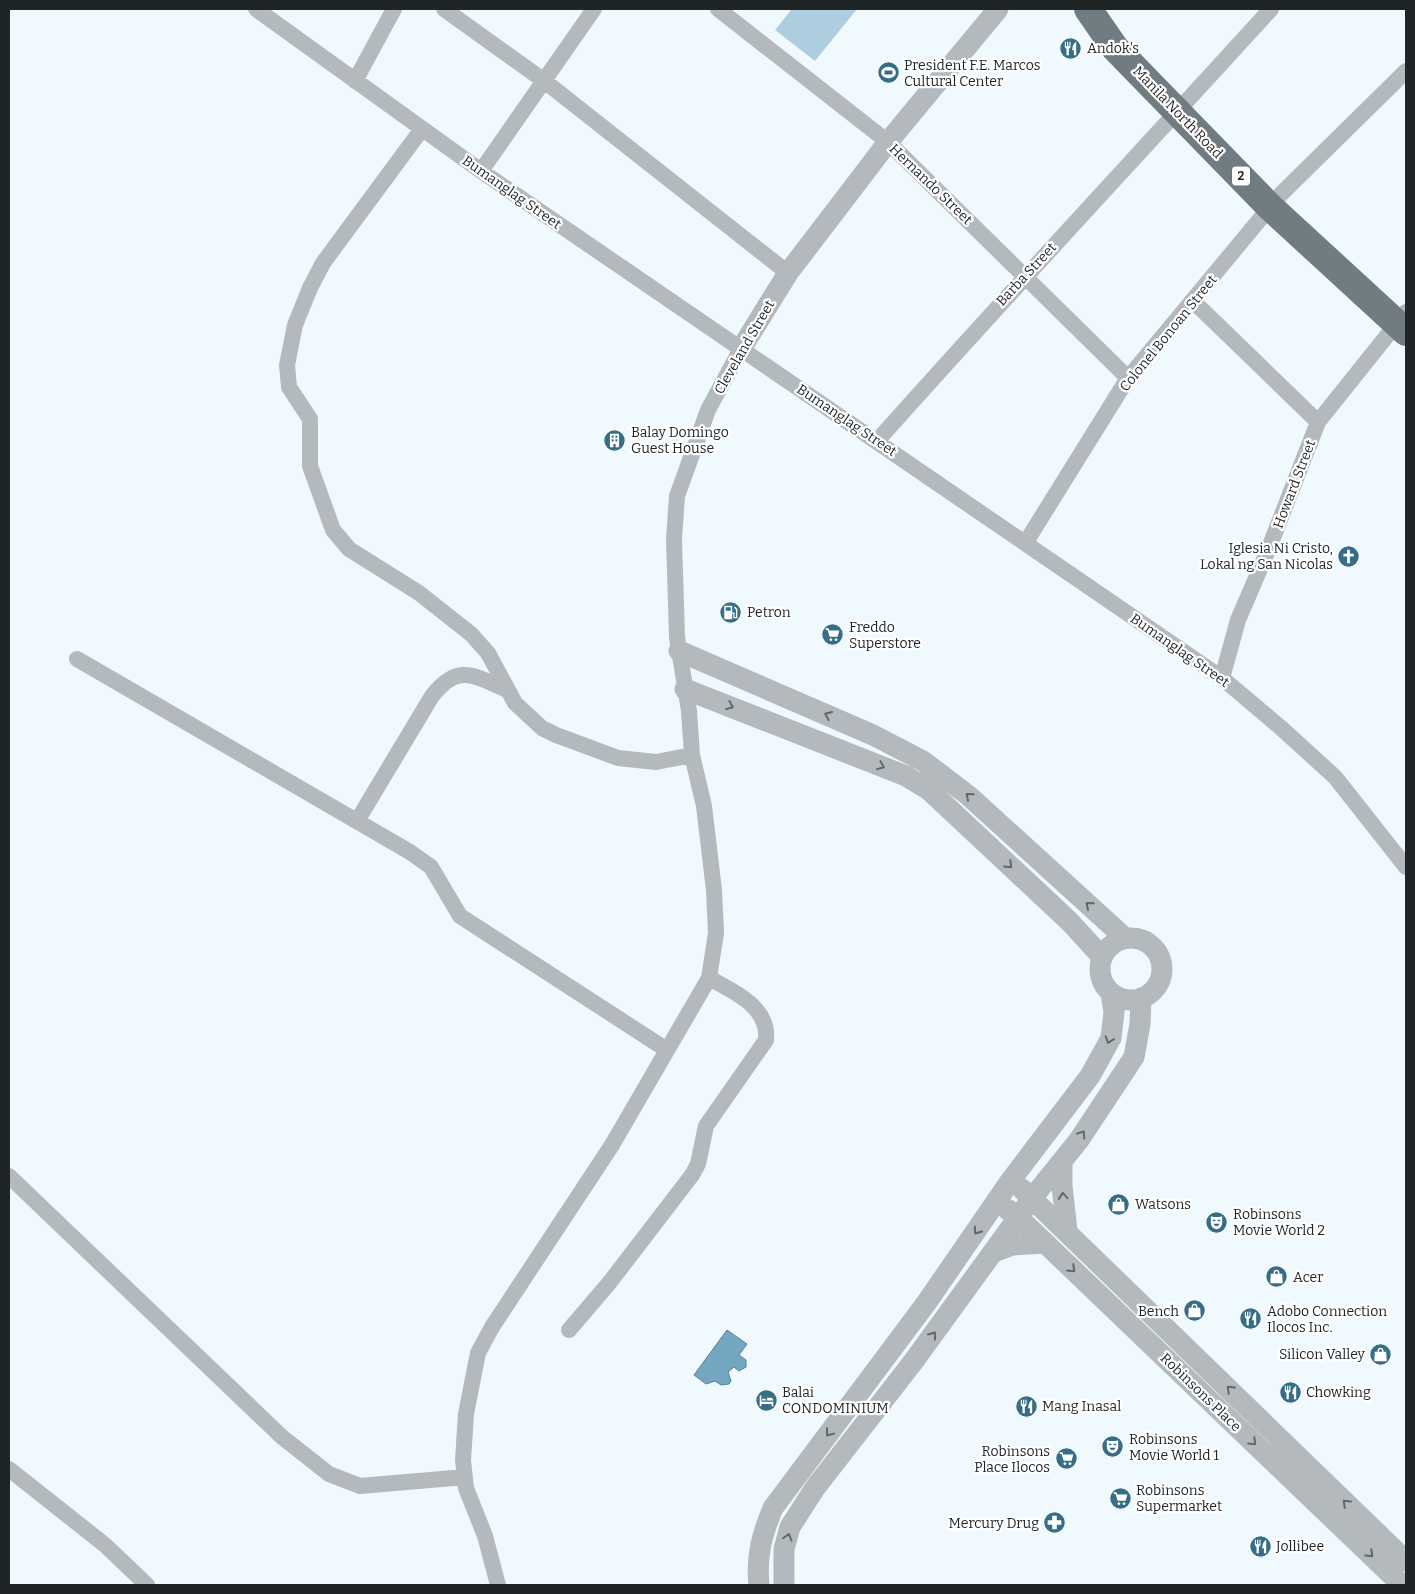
<svg xmlns="http://www.w3.org/2000/svg" width="1415" height="1594" font-family="Bitter,serif">
<style>
.pitch{fill:#aecdde}
.water{fill:#73a7c1;stroke:#5a8093}
.lines{fill:none;stroke-linecap:round;stroke-linejoin:round}
.minor{stroke:#b3b9bd;stroke-width:16}
.tertiary{stroke:#b3b9bd;stroke-width:21}
.trunk{stroke:#707c82;stroke-width:28}
.oneway{stroke:#62676a}
.labels{text-anchor:middle;stroke-width:4.5;stroke-linejoin:round;paint-order:stroke}
.shield{fill:#fff;stroke:#626668;stroke-width:1}
.shield-label{font-size:12px;font-weight:bold;fill:#1f2427}
.poi-label{font-size:14px;fill:#1f2427;stroke:#fff;text-anchor:start}
.street-label{font-size:14px;fill:#1f2427;stroke:#fff}
</style>
<rect width="100%" height="100%" fill="#f0f9fe"/>
<!-- pitch -->
<path class="pitch" d="M792,9h65l-42,52 -40,-31z"/>
<!-- water -->
<path class="water" d="M727,1330l20,14 -8,11 7,5v7l-7,4 -5,-4 -6,5 3,9 -2,3 -8,1 -6,-4 -9,3 -12,-9z"/>
<g class="lines">
<!-- minor -->
<path class="minor" d="M256,9l225,162 741,507 58,49 55,50 71,90
M444,9l99,71 245,193
M718,9l170,133 240,236
M355,81l39,-72
M422,129l-99,134 -13,25 -15,37 -8,40 2,22 21,32v47l23,64 16,19 70,44 52,41 17,19 27,50 27,25 14,7 62,23 38,4 36,-7
M481,171l113,-162
M1194,302l124,120
M877,441c130,-146 263,-288 394,-432
M1026,542l102,-164 153,-184 125,-123
M77,659l333,193 21,15 29,49 207,134
M1222,678l16,-58 31,-72 49,-126 88,-110
M357,821l75,-125c26,-33 41,-21 75,-6
M9,1176l273,261 47,37 31,12 105,-9
M569,1330l41,-48 82,-107 6,-11 8,-38 60,-86c3,-34 -32,-48 -57,-62
M9,1469l96,76 42,40
M498,1585l-13,-49 -19,-48 -3,-28 3,-46 12,-61 14,-26 120,-182 97,-167 7,-45 -2,-43 -10,-84 -12,-51 -3,-44 -12,-74 -3,-98 3,-43 31,-86 33,-61"/>
<!-- tertiary -->
<path class="tertiary" d="M741,349l47,-76 100,-131 110,-133
M679,651l194,84 50,26 46,35 156,142
M685,689l221,87 23,14 141,132 32,35
M1100 969a31 31 0 1 1 62 0a31 31 0 1 1-62 0Z
M1062,1161v25l5,45
M1022,1189l384,372
M1007,1209l12,9 383,367
M994,1252l18,-7 33,-2
M759,1585c-3,-29 3,-51 14,-77l154,-206 84,-122 79,-104 21,-38 3,-26 -3,-19
M784,1585v-36l6,-22 25,-39 98,-126 120,-165 46,-57 55,-83 6,-33 1,-26"/>
<!-- trunk -->
<path class="trunk" d="M1088,9l27,39 155,159 136,125"/>
</g>
<!-- one-way arrows -->
<defs><path id="oneway-chevron" d="M-2-3.5L2.5 0L-2 3.5" fill="none" stroke-width="1.6" stroke-linecap="round" stroke-linejoin="round" transform="scale(1.25)"/></defs>
<g class="oneway">
<use href="#oneway-chevron" transform="translate(730 706) rotate(22)"/>
<use href="#oneway-chevron" transform="translate(828 715) rotate(-157)"/>
<use href="#oneway-chevron" transform="translate(881 766) rotate(22)"/>
<use href="#oneway-chevron" transform="translate(969 796) rotate(-140)"/>
<use href="#oneway-chevron" transform="translate(1009 865) rotate(44)"/>
<use href="#oneway-chevron" transform="translate(1089 905) rotate(-139)"/>
<use href="#oneway-chevron" transform="translate(1109 1040) rotate(109)"/>
<use href="#oneway-chevron" transform="translate(1082 1134) rotate(-56)"/>
<use href="#oneway-chevron" transform="translate(1063 1196) rotate(-95)"/>
<use href="#oneway-chevron" transform="translate(977 1231) rotate(125)"/>
<use href="#oneway-chevron" transform="translate(1072 1269) rotate(44)"/>
<use href="#oneway-chevron" transform="translate(933 1335) rotate(-54)"/>
<use href="#oneway-chevron" transform="translate(1230 1389) rotate(-136)"/>
<use href="#oneway-chevron" transform="translate(829 1433) rotate(127)"/>
<use href="#oneway-chevron" transform="translate(1253 1442) rotate(44)"/>
<use href="#oneway-chevron" transform="translate(1346 1503) rotate(-136)"/>
<use href="#oneway-chevron" transform="translate(788 1537) rotate(-74)"/>
<use href="#oneway-chevron" transform="translate(1370 1554) rotate(44)"/>
</g>
<!-- icons -->
<defs>
<symbol id="restaurant-disc" viewBox="-11 -11 22 22"><circle r="9.5" fill="#366d87" stroke="#fff"/><path d="M-5-6h1v4h1v-4h1v4h1v-4h1v5L-1.5 .5V6h-2V.5L-5-1ZM5-6V6H3V1.5H1.5Q1.5-4 5-6Z" fill="#fff"/></symbol>
<symbol id="stadium-disc" viewBox="-11 -11 22 22"><circle r="9.5" fill="#366d87" stroke="#fff"/><path d="M0-5a6.5 5 0 1 0 0 10a6.5 5 0 1 0 0-10ZM-3.5-1.8h7v3.6h-7Z" fill="#fff"/></symbol>
<symbol id="building-disc" viewBox="-11 -11 22 22"><circle r="9.5" fill="#366d87" stroke="#fff"/><path d="M-4-6H4V6H1V3H-1V6H-4ZM-2.5-4.3h1.7v1.8h-1.7ZM.8-4.3h1.7v1.8H.8ZM-2.5-1h1.7V.8h-1.7ZM.8-1h1.7V.8H.8Z" fill="#fff"/></symbol>
<symbol id="church-disc" viewBox="-11 -11 22 22"><circle r="9.5" fill="#366d87" stroke="#fff"/><path d="M-1.2-6h2.4v3.5h3.3v2.4h-3.3V6h-2.4V-.1h-3.3v-2.4h3.3Z" fill="#fff"/></symbol>
<symbol id="fuel-disc" viewBox="-11 -11 22 22"><circle r="9.5" fill="#366d87" stroke="#fff"/><path d="M-5.5-6h7V0h2V4h1.3V-2.5L3-4.5l.8-.8L6-3V5H2.5V1h-1V6h-7ZM-4.2-4.7v3.2H.2V-4.7Z" fill="#fff"/></symbol>
<symbol id="supermarket-disc" viewBox="-11 -11 22 22"><circle r="9.5" fill="#366d87" stroke="#fff"/><path d="M-6-5.5h2.5l.6 2H6L4.5 2H-2.5L-4.4-4H-6ZM-1.5 3.2a1.3 1.3 0 1 0 .1 0ZM3 3.2a1.3 1.3 0 1 0 .1 0Z" fill="#fff"/></symbol>
<symbol id="shop-disc" viewBox="-11 -11 22 22"><circle r="9.5" fill="#366d87" stroke="#fff"/><path d="M-5-2.5h2.3a2.7 3.5 0 0 1 5.4 0H5L5.5 6h-11ZM-1.5-2.5h3a1.5 2.3 0 0 0-3 0Z" fill="#fff"/></symbol>
<symbol id="theatre-disc" viewBox="-11 -11 22 22"><circle r="9.5" fill="#366d87" stroke="#fff"/><path d="M-5-5.5Q0-4 5-5.5V0Q5 5 0 6Q-5 5-5 0ZM-3.3-2.5H-1v1.5H-3.3ZM1-2.5H3.3v1.5H1ZM-2.8 1Q0 5.5 2.8 1Z" fill="#fff"/></symbol>
<symbol id="hotel-disc" viewBox="-11 -11 22 22"><circle r="9.5" fill="#366d87" stroke="#fff"/><path d="M-6-4.5h1.5V1H6V5H4.5V3h-9V5H-6ZM-4 0a1.8 1.8 0 1 1 3.6 0ZM.5 0V-2.5h3Q6-2.5 6 0Z" fill="#fff"/></symbol>
<symbol id="pharmacy-disc" viewBox="-11 -11 22 22"><circle r="9.5" fill="#366d87" stroke="#fff"/><path d="M-2-6h4v4h4v4h-4v4h-4v-4h-4v-4h4Z" fill="#fff"/></symbol>
</defs>
<g fill-rule="evenodd">
<use href="#restaurant-disc" x="1058" y="36" width="25" height="25"/>
<use href="#stadium-disc" x="876" y="60" width="25" height="25"/>
<use href="#building-disc" x="602" y="428" width="25" height="25"/>
<use href="#church-disc" x="1336" y="544" width="25" height="25"/>
<use href="#fuel-disc" x="718" y="600" width="25" height="25"/>
<use href="#supermarket-disc" x="820" y="622" width="25" height="25"/>
<use href="#shop-disc" x="1106" y="1192" width="25" height="25"/>
<use href="#theatre-disc" x="1204" y="1210" width="25" height="25"/>
<use href="#shop-disc" x="1264" y="1264" width="25" height="25"/>
<use href="#shop-disc" x="1182" y="1298" width="25" height="25"/>
<use href="#restaurant-disc" x="1238" y="1306" width="25" height="25"/>
<use href="#shop-disc" x="1368" y="1342" width="25" height="25"/>
<use href="#restaurant-disc" x="1278" y="1380" width="25" height="25"/>
<use href="#hotel-disc" x="754" y="1388" width="25" height="25"/>
<use href="#restaurant-disc" x="1014" y="1394" width="25" height="25"/>
<use href="#theatre-disc" x="1100" y="1434" width="25" height="25"/>
<use href="#supermarket-disc" x="1054" y="1446" width="25" height="25"/>
<use href="#supermarket-disc" x="1108" y="1486" width="25" height="25"/>
<use href="#pharmacy-disc" x="1042" y="1510" width="25" height="25"/>
<use href="#restaurant-disc" x="1248" y="1534" width="25" height="25"/>
</g>
<g class="labels">
<!-- shield labels -->
<rect class="shield" x="1232" y="166.5" width="18" height="19" rx="4"/>
<g class="shield-label">
<text x="1241" y="180">2</text>
</g>
<!-- poi labels -->
<g class="poi-label">
<text x="1087" y="53">Andok's</text>
<text x="904" y="70">President F.E. Marcos<tspan x="904" dy="16">Cultural Center</tspan></text>
<text x="631" y="437">Balay Domingo<tspan x="631" dy="16">Guest House</tspan></text>
<text x="1333" y="553" text-anchor="end">Iglesia Ni Cristo,<tspan x="1333" dy="16">Lokal ng San Nicolas</tspan></text>
<text x="747" y="617">Petron</text>
<text x="849" y="632">Freddo<tspan x="849" dy="16">Superstore</tspan></text>
<text x="1135" y="1209">Watsons</text>
<text x="1233" y="1219">Robinsons<tspan x="1233" dy="16">Movie World 2</tspan></text>
<text x="1293" y="1282">Acer</text>
<text x="1179" y="1316" text-anchor="end">Bench</text>
<text x="1267" y="1316">Adobo Connection<tspan x="1267" dy="16">Ilocos Inc.</tspan></text>
<text x="1365" y="1359" text-anchor="end">Silicon Valley</text>
<text x="782" y="1397">Balai<tspan x="782" dy="16">CONDOMINIUM</tspan></text>
<text x="1306" y="1397">Chowking</text>
<text x="1042" y="1411">Mang Inasal</text>
<text x="1129" y="1444">Robinsons<tspan x="1129" dy="16">Movie World 1</tspan></text>
<text x="1050" y="1456" text-anchor="end">Robinsons<tspan x="1050" dy="16">Place Ilocos</tspan></text>
<text x="1136" y="1495">Robinsons<tspan x="1136" dy="16">Supermarket</tspan></text>
<text x="1039" y="1528" text-anchor="end">Mercury Drug</text>
<text x="1276" y="1551">Jollibee</text>
</g>
<!-- street labels -->
<g class="street-label">
<text transform="translate(1178 112) rotate(46)" y="5">Manila North Road</text>
<text transform="translate(931 184) rotate(44)" y="5">Hernando Street</text>
<text transform="translate(512 192) rotate(35)" y="5">Bumanglag Street</text>
<text transform="translate(1026 274) rotate(-47)" y="5">Barba Street</text>
<text transform="translate(1168 333) rotate(-51)" y="5">Colonel Bonoan Street</text>
<text transform="translate(744 347) rotate(-60)" y="5">Cleveland Street</text>
<text transform="translate(847 420) rotate(34)" y="5">Bumanglag Street</text>
<text transform="translate(1294 484) rotate(-69)" y="5">Howard Street</text>
<text transform="translate(1180 650) rotate(35)" y="5">Bumanglag Street</text>
<text transform="translate(1201 1392) rotate(44)" y="5">Robinsons Place</text>
</g>
</g>
<!-- border -->
<rect width="1415" height="1594" fill="none" stroke="#1f2427" stroke-width="20"/>
</svg>
